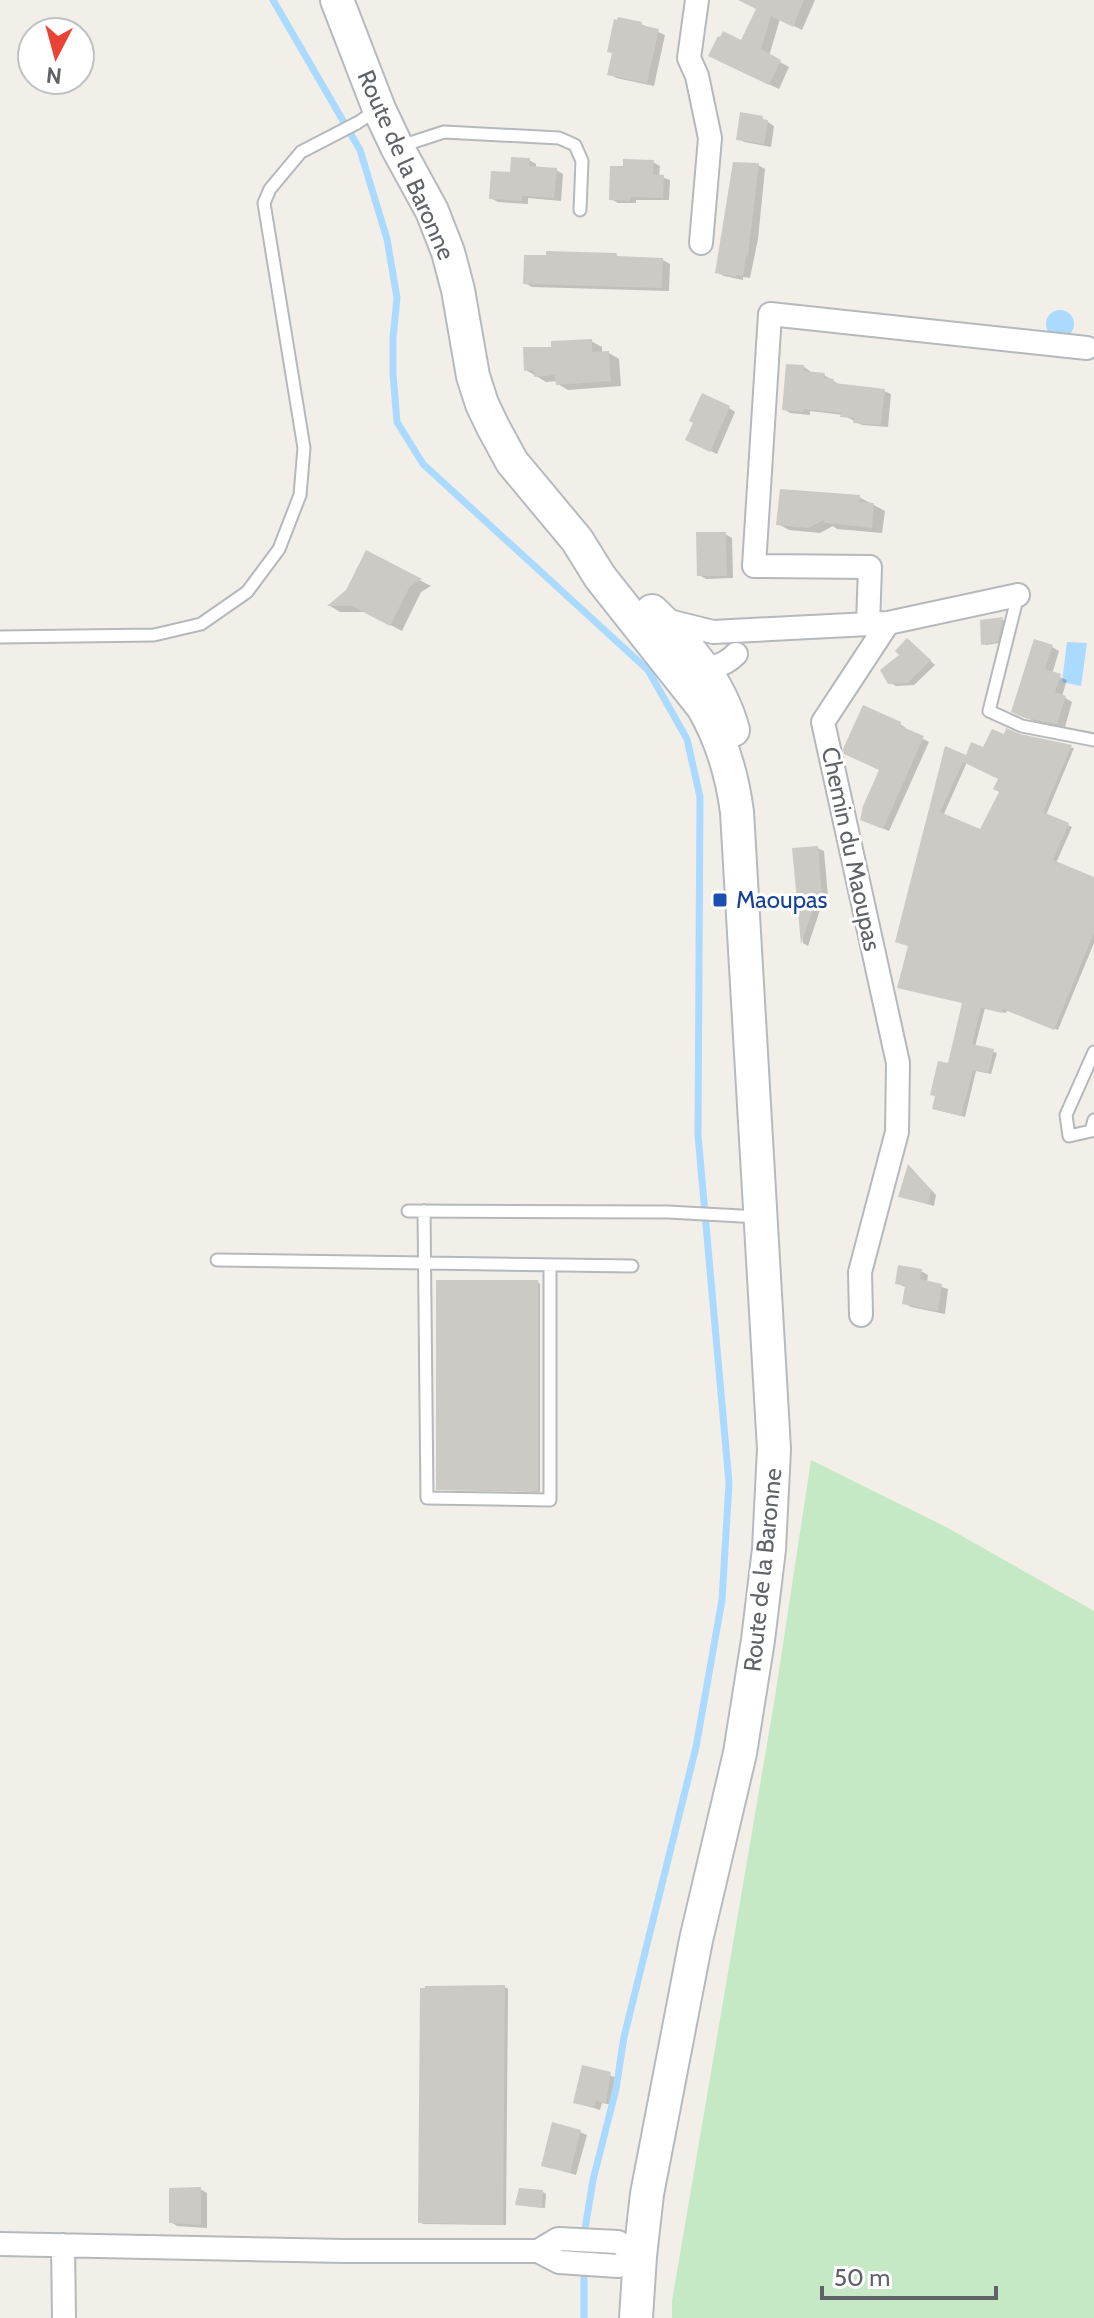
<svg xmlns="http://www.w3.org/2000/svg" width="1094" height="2318" font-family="Cabin,sans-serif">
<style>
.green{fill:#c5e8c5}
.water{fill:#aadaff}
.shadow{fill:#0003;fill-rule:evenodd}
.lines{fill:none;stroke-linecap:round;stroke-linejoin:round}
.stream{stroke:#aadaff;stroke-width:7}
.building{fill:#cccac5;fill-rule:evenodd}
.service-casing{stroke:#b5b8bc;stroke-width:15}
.minor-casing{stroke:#b5b8bc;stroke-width:26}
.secondary-casing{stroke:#b6babf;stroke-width:36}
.service{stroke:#fff;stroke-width:11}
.minor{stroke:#fff;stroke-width:22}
.secondary{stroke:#fff;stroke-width:32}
.transit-dot{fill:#1a4fb4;stroke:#fff;stroke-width:3}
.labels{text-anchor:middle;stroke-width:6;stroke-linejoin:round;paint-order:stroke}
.street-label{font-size:24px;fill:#5f6368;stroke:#fff}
.transit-label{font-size:24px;fill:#164399;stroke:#fff;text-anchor:start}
</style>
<rect width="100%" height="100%" fill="#f1efe8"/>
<!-- green -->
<path class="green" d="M811,1460l135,67 148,84v707h-422v-17l103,-604z"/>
<!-- water -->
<path class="water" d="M1046 324a14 14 0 1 1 28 0a14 14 0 1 1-28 0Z
M1067,642l20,1 -6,43 -19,-4z"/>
<!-- shadow -->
<path class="shadow" d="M756,0h59l-13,30 -22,-11 -11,37 20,11 -10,22 -60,-28 23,-18 17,-35z
M641,24l24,11 -11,51 -38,-8 -7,-4z
M762,118l12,8 -3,21 -27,-5 -6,-4z
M529,160l7,4v5l20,1 7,4 -2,27 -33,-3v6l-30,-2 -7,-4 21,-24z
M653,162l7,4 -1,10 11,4 -1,20h-33v3h-18l-7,-4z
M758,165l7,4 -7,70 -8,39 -7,-1v3l-19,-4 -7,-4z
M616,255l5,3 42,2 7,4 -1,27 -137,-4 -7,-4z
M591,341l11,6v6h7l10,6 2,27 -53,4 -10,-6v-3l-12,1 -20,-12 28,-21z
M804,367l6,4v2l14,2 16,10 44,6 7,3 -3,33 -26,-2 -19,-10 -33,-4v4l-20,-2 -6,-4z
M729,408l6,4 -18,42 -23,-11z
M859,497l26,14 -3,22 -45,-4 -4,-3 -13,7 -31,-3 -11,-6z
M725,534l7,4 1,40 -27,1 -7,-4z
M366,553l65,33 -10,6 -19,39 -37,-19h-25l-10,-6 17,-15z
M1003,620l2,1 -5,22 -14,2 -3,-2v-21z
M908,640l27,25 -21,20 -18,1 -7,-4z
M1052,647l7,4 -7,23 15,6 -5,16 10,6 -7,25 -31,-6 -14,-6z
M900,724l6,4 -1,2 24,12 -40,89 -20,-9 13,-52z
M1019,736l55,12 -28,67 26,12 -16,36 38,16v64l-36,87 -51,-20 -1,3 -21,-5 -10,39 22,6 -6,21 -15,-3 -11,46 -27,-7 26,-107 -54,-57 36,-197 21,9 38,-21zM967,762l33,16 1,13 -20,41 -38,-16z
M817,848l7,3 4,46 -4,1 -16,48 -5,-3 -8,-93z
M910,1167l26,28 -2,11 -34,-10z
M921,1271l7,4 -1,7 21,7 -3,25 -34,-7 -7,-4 3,-15 -10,-5z
M538,1282l2,2v208l-99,-2 -3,-2z
M505,1987l3,2 -2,236 -83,-1 -3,-2z
M584,2067l33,11 -5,27 -10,-2 -2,7 -25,-8z
M580,2132l7,3 -11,40 -33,-10z
M200,2189l7,4v35l-30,-2 -6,-4z
M543,2192l3,2 -1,14 -28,-4z"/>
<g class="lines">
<!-- stream -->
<path class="stream" d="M273,0l87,150 27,89 10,59 -4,40v36l4,48 26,42 225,206 39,69 13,58 -2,338 31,348 -7,117 -26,147 -72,290 -8,52 -23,91 -8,49
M584,2318v-40"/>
</g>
<!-- building -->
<path class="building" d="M738,0h66l-11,27 -22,-11 -10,33 20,11 -12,25 -61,-29 10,-20 2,1 3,-6 18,9 15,-31z
M618,17l24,5 -1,3 18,4 -12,54 -40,-8 5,-22 -5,-1 7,-33 3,1z
M740,112l23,4 -1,3 6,1 -4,24 -28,-4z
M511,157l19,1 -1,8 28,2 -3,30 -32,-2v5l-33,-2 2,-28 19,1z
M623,159l31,1 -1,14 11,1 -1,23 -33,-1v4l-21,-1 1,-34h13z
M733,162l26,1 -11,93h-2l-3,20 -6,-1 -1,2 -21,-4z
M546,251l71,2 -1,3 47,2 -1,30 -139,-4 1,-29h22z
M592,339v13l17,-1 2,30 -55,4 -1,-10 -21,2 -1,-7 -9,1 -1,-24h28v-6z
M786,364l18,1v6l21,2 -1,5 10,1v4l51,6 -4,36 -28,-2 1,-5 -14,-1 1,-4 -37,-4 -1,3 -21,-2z
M702,393l28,13 -20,46 -25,-12 8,-17 -4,-2z
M780,489l80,6 -1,7 15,1 -2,25 -48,-5v-3l-16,8 -32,-3z
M696,532h30l1,44h-30z
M366,550l56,29 -12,7 -20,40 -38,-20h-25l19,-16z
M1003,617l-5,25 -17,3 -1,-25z
M907,638l24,22 -23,23 -20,1 -8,-14 19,-15 -4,-4z
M1034,639l19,6 -8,24 16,5 -6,18 11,4 -9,28 -32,-6 -14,-6z
M863,705l38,17 -1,4 24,10 -41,93 -23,-9 3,-14 16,-36 -35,-16 -1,-5z
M1006,728l14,6 52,11 -29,67 26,11 -16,37 41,17v56l-40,97 -51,-21 -1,4 -21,-5 -9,36 22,5 -6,24 -15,-3 -12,46 -29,-7 3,-13 -5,-1 8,-34 10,2 14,-60 -65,-15 11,-42 -13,-4 50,-196 21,9 5,-13 12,5 9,-18 12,5zM963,762l35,17 -5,10 6,3 -19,37 -40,-17z
M818,846l4,49h-4l-17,49 -9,-96z
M908,1164l23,26 -3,14 -30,-7z
M898,1265l24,4 -2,10 22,5 -4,27 -36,-7 3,-18 -10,-2z
M436,1280h102v211l-102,-1z
M505,1985l-2,240 -85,-2 2,-235h5v-2z
M582,2065l29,7 -5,31 -10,-2 -2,7 -21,-5z
M552,2122l29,8 -11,43 -29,-7z
M201,2187v38l-32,-2v-35z
M519,2188l24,2 -1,18 -27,-3z"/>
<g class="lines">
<defs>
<path id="service" d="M398,147l46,-15 115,6 16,7 7,16 -2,49
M1018,595l-29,116 33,15 72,14
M0,637l154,-2 47,-11 46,-32 32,-43 21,-54 4,-47 -40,-245 6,-14 31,-37 56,-29 20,-13
M1094,1052l-28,63 3,21 22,-5 3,-11
M408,1211l260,1 91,5
M424,1211l3,287 123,2v-235
M217,1260l415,6"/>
<path id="minor" d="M697,0l-8,58 8,18 13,62 -9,105
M661,619l52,13 175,-9 -65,99 75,341 -1,69 -37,140 1,43
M888,623l130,-28
M868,624l2,-57 -116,-1 16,-252 317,34
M692,663c15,9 32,3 44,-9
M0,2244l345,7h193l21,11 59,4 22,-10
M63,2245l1,73
M538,2251l20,-12 60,3 22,14"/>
<path id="secondary" d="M337,0l42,109 18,38 35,64 16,41 10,38 15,86 9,28 11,23 19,35 65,78 23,37 103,130c19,33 29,67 34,105l37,637 -5,100 -11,91 -18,113 -44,187 -49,254 -7,62 -4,62
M652,611c36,34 68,71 81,119"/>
</defs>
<!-- service casing -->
<use href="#service" class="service-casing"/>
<!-- minor casing -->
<use href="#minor" class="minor-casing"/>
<!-- secondary casing -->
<use href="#secondary" class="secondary-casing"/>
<!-- service -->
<use href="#service" class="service"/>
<!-- minor -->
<use href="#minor" class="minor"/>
<!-- secondary -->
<use href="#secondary" class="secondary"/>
</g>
<!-- markers -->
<rect class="transit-dot" x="712" y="892" width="16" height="16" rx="4"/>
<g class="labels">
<!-- street labels -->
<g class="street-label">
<text transform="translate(406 165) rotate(66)" y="8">Route de la Baronne</text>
<text transform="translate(851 849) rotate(78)" y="8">Chemin du Maoupas</text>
<text transform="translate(763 1570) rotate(-84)" y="8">Route de la Baronne</text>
</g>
<!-- transit labels -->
<g class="transit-label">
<text x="736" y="908">Maoupas</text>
</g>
</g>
<!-- north arrow -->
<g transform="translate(56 56) rotate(186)"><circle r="38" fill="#ffffff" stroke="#bfc1c3" stroke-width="2"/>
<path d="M0-6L14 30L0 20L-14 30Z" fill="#ea4335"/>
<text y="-12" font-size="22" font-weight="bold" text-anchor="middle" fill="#5f6368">N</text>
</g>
<!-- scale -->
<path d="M822 2286v12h174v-12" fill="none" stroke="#5f6368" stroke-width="4"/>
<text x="834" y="2286" font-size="24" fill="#5f6368" stroke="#ffffff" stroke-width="6" paint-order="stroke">50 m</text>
</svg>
